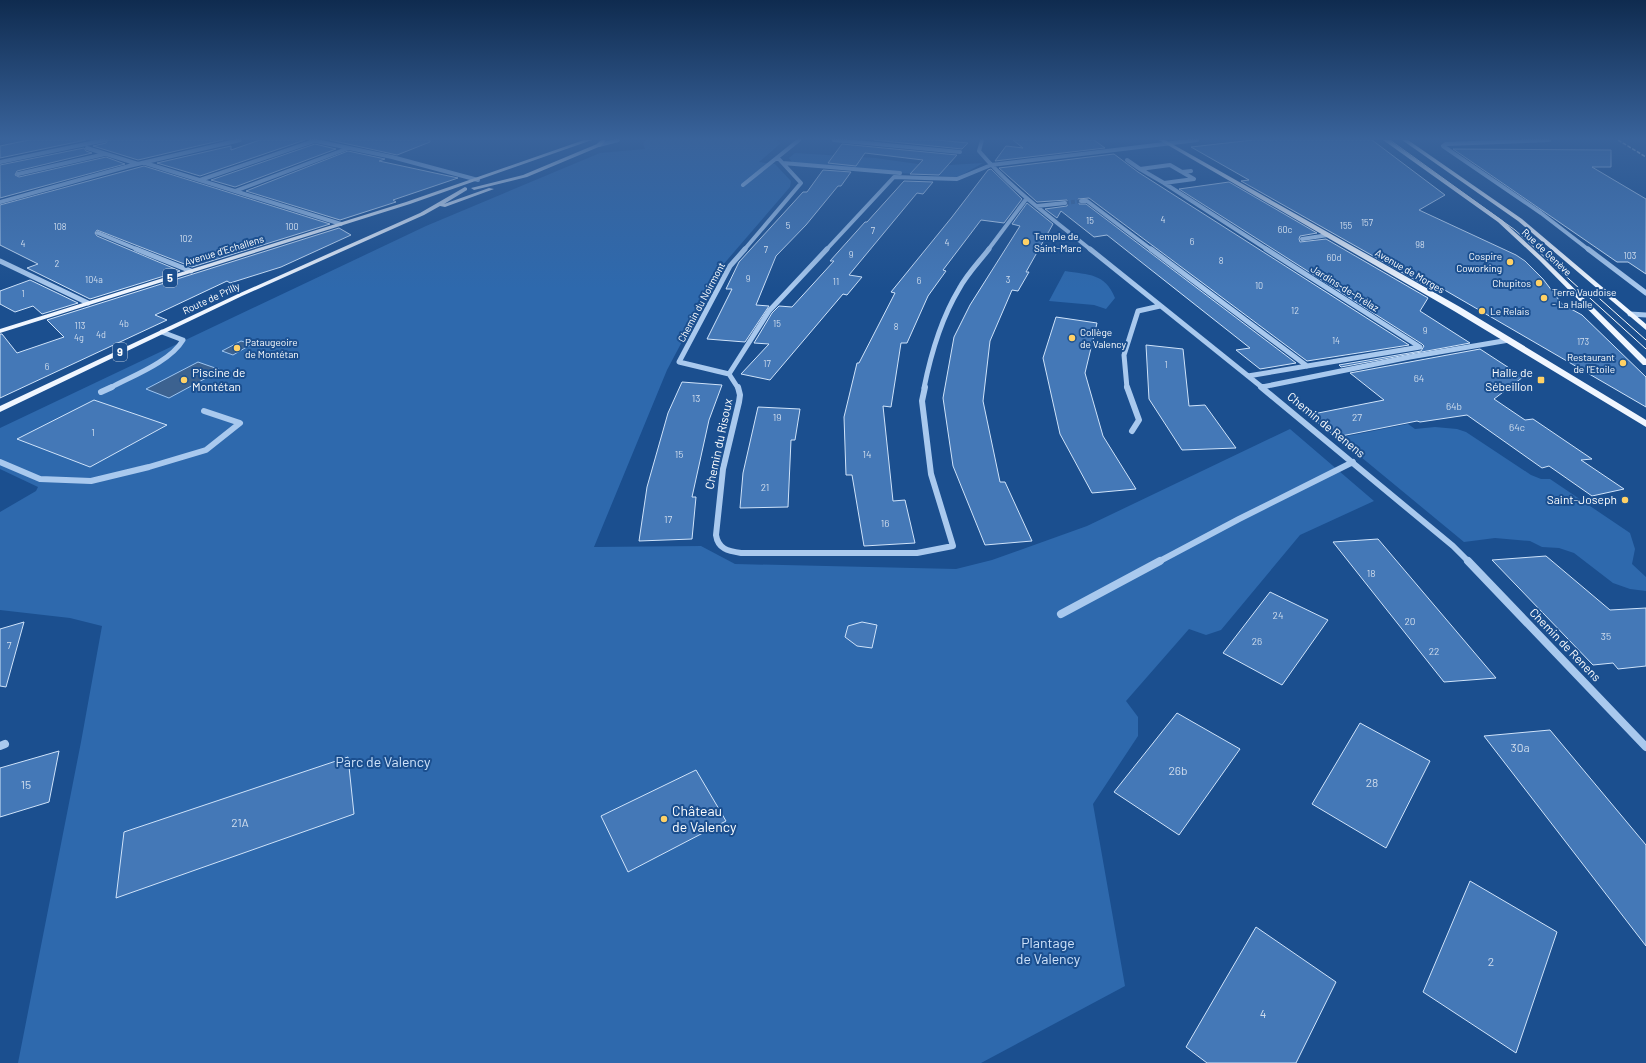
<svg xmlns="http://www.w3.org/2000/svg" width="1646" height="1063" font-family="Barlow,sans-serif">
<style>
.green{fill:#2e69ad}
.water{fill:#3c6290;stroke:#9cc4f0}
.building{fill:#4478b7;stroke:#cfe3fa}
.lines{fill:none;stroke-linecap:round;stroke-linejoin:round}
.minor-tunnel{stroke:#3d69a0;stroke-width:4;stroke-dasharray:4 2;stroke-linecap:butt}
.minor-far3{stroke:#a9c9ee;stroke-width:4}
.minor-far2{stroke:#a9c9ee;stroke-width:5}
.minor-far1{stroke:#a9c9ee;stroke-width:6}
.minor{stroke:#a9c9ee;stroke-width:8}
.major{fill:#f0f6ff;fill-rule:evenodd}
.tram{stroke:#fff;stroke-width:1}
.rail{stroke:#fff;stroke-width:1.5;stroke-dasharray:4 1.5;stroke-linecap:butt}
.poi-dot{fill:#ffd166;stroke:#1b4f8f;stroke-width:1.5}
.labels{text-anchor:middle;stroke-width:4;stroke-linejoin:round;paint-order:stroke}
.far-number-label{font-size:9px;fill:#d0dded}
.far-poi-label{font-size:10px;fill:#fff;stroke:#1b4f8f;text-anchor:start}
.far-street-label{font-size:10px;fill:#fff;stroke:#1b4f8f}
.number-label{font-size:10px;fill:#d0dded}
.shield{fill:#1b4f8f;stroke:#bbcadd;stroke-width:1}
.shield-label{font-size:11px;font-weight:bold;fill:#fff}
.poi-label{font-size:12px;fill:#fff;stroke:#1b4f8f;text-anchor:end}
.street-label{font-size:12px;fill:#fff;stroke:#1b4f8f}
.near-number-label{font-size:12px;fill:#d0dded}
.near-park-label{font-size:14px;fill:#cfe3fa;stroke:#1b4f8f}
.near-poi-label{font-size:14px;fill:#fff;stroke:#1b4f8f;text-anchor:start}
</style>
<rect width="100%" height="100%" fill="#1b4f8f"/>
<!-- green -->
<path class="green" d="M646,140h130l5,3 -22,19 16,2 16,17 -1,6 -68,79 -55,104 -73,177 107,-1 34,18 221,5 36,-9 95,-34 203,-97 84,72 -74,34 -79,95 -15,5 -17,-6 -63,72 12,16v19l-45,68 32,182 -144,77h-963l63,-321 21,-116 -32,-8 -70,-8v-98l36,-21 2,-4 -38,-18v-41l426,-202 174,-73 45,-4 -2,-6z
M795,153l80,5 57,8 51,-3 -25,14 -163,-11 -6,-8z
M1065,271c24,4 40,2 50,27l-9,11 -12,-4 -45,-4z
M1408,424l7,5 20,-2 22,2 9,3 65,43 10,4h9l80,54 5,16 -3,15 14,13v14l-16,-2 -17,-6 -39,-30 -15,-5 -17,-1 -12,-6 -35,-3 -31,4 -126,-104z"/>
<!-- water -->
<path class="water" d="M241,341l11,3 -19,11 -11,-4z
M198,362l23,8 -52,28 -23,-9z"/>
<!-- building -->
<path class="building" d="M29,140h57l-86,18v-12z
M108,140h115l-85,20 -45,-14 13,-3z
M260,140h45l-105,36 -43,-13 74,-17v4z
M330,140h100v2l-33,13z
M874,140h63l31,3 -6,6z
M1013,140h81l11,8 -110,13 11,-15 17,2z
M1253,140h119l73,55 -26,15 97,45 9,6 18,18 19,25 20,11 64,62v30l-210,-122 -3,5 -192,-109 8,-1 -58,-33z
M315,144l21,5 -101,38 -24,-7z
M842,144l115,11 -18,20 -29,-1 13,-14 -58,-7 -9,13 -28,-3z
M84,148l2,3 6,2 -75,18 -2,4 4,2 87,-20 19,7 -125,34v-33z
M1453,149l158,1v17h-19l54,32v75l-18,-12h-11z
M348,151l37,8 -6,2 79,17 -65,22 3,2 -56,18 -94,-29z
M1114,154l24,18 271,173 -102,16 -218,-163 -11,1 1,5h7l210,159 -36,6 -24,-19 14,-2 -143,-113 -13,2 -33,-26 -4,7 -12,-9 22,-3 1,-3 -1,-3 -30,2 -38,-34z
M144,166l186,58 -138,43 -95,-37 -2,3 2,3 83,35 -90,28 -63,-31 11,-4 -38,-19v-40z
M991,169l31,30 -18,24 -23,-3 -38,50 3,1 -18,25 -21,47h-6l-10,64 -8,-1 10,95 12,-1 10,43 -51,3 -12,-71h-6l-2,-58 13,-54h2l36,-70 -4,-1 61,-75 36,-47z
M823,170l28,2 -10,14h-3l-32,39 -30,31 -20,49 13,1 -24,36 -38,-3 25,-50h-6l13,-27 64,-70h4z
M904,181l29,1 -10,12 -6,-1 -68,82 13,2 -15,18 -4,-1 -73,86 -29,-6 28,-30 -15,-1 18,-30 7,-7 13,1 42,-46h-4l35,-39h2z
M1229,182l88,51 -17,3 -1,3 1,3 26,-3 102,59 -8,13 50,32 -129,24 -2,-2 82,-14 3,-5 -2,-2 -243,-155z
M1027,203l26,21 -27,48h3l-11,19 -6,-1 -22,51 -7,60 17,81h5l27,59 -47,4 -32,-79 -10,-68 11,-61 16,-32 50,-79 -8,-2z
M339,228l12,7 -70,32 -51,16 -3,-2 -72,34 12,5 -167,78v-64h2l15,19 47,-16 -17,-17z
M30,280l48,23 -36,11 -9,-8 -18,6 -15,-8v-13z
M1056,317l41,6 -12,50 18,63 33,53 -44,4 -32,-59 -17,-76z
M1146,345l37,4 6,57 16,-1 31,43 -54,2 -33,-51z
M1480,349l43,28 -29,22 31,21 8,-1 59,40 -11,1 43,29 -32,7 -43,-30 -7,2 -75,-53 -47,7 -3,-1 -81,16 -28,-22 76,-15 -34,-27z
M682,382l40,3 -13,35 -17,77h4l-4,42 -53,2 8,-54 21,-74z
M94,400l73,25 -77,42 -73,-28z
M758,407l42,2 -5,31h-4l-3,67 -48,1 3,-35z
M1378,539l118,139 -52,4 -111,-140z
M1546,556l64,54 36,-2v58l-28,3 -5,-6 -20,2 -101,-105z
M1270,592l58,28 -46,65 -59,-32z
M24,622l-18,65 -6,-1v-57z
M862,622l15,3 -5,23 -15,-2 -12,-9 3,-11z
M1177,713l63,36 -61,86 -65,-43z
M1360,723l70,38 -44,87 -74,-44z
M1550,730l96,115v101l-162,-210z
M59,751l-10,51 -49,15v-49z
M348,757l6,57 -238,84 8,-66z
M696,770l30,51 -98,51 -27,-56z
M1470,881l87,51 -41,121 -93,-61z
M1256,927l80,55 -40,81h-89l-21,-16z"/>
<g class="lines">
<!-- minor-tunnel -->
<path class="minor-tunnel" d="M1065,203l16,-2"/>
<!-- minor-far3 -->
<path class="minor-far3" d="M311,140l81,17 86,23
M834,140l126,12
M982,140l-3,11c32,38 74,68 112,99
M1549,140l-103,4 -3,2 98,67 48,37
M599,145l19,-5
M87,148l51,16
M1127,160l13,9
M0,162l105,-22
M145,163l196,61
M783,163l117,10
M1170,165l24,14 -30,4 -24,-14z
M1182,172l9,-1
M18,174l87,-20
M200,180l114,-39
M1164,183l104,67
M743,185l56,-45
M235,191l111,-42
M1081,201h6l65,49
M0,202l129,-36 111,-26
M1037,206l28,-3
M98,233l41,17
M1302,239l26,-4
M744,250l57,-67 -23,-25
M826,250l68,-73 63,2 34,-14 206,-25
M988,250l39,-52"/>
<!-- minor-far2 -->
<path class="minor-far2" d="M136,249l55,22
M1090,249l173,139
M1151,249l156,117
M1588,249l58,44
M0,261l88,42
M1630,314l16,1
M729,374l-50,-12 51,-96 15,-17
M1248,376l172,-29 -154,-98
M1262,387l148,-30 99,-17
M110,388c22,-12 60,-26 73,-48l-21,-8
M738,388l-9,-14 40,-63 58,-62
M924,388c7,-35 17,-69 35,-99 8,-15 20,-27 30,-40
M1127,388l-3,-33 14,-44 22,-5"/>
<!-- minor-far1 -->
<path class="minor-far1" d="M738,387l2,8 -1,7 -16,67 -7,66c2,14 12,16 25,18h176l36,-7 -22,-72 -9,-73 3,-14
M1127,387l12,33 -7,11
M1261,387l192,159 16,16
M1262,387h2
M101,392l11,-5
M0,462l40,17 51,2 58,-14 57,-17 34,-27 -36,-12
M1158,562l81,-43 114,-57"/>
<!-- minor -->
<path class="minor" d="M1468,561l178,186
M1061,614l99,-53
M0,746l5,-2"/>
<!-- major -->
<path class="major" d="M584,140h8l-182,64 -410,129v-4l406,-127z
M601,140h5l-5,6 -74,31 -53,13 -3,-2 52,-13 74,-31z
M1159,140h6l295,167 186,113v7l-192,-116z
M1383,140h6l113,80 41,38 103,101v6h-3l-104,-105 -41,-38z
M1402,140h6l114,79 124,105v6l-128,-109z
M465,187l2,1v2l-23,14 45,-16 5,1 -49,18 -5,-1 -16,9 -182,81 -242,116v-6l238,-112 182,-81z"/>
<!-- tram -->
<path class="tram" d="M1390,140l125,90 131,119
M1600,299l46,41"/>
<!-- rail -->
<path class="rail" d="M1618,140l28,17"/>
</g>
<!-- sky -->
<linearGradient id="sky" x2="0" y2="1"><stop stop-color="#0f2b4f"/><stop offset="0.48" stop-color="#39639b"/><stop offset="1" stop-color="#39639b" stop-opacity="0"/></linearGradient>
<rect width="1646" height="289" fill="url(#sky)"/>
<!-- markers -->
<g class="poi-dot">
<circle cx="1026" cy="242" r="4"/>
<circle cx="1510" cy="262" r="4"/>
<circle cx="1539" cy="283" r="4"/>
<circle cx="1544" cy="298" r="4"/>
<circle cx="1482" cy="311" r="4"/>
<circle cx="1072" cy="338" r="4"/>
<circle cx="237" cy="348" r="4"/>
<circle cx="1623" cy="363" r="4"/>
<circle cx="184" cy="380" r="4"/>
<rect x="1537" y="376" width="8" height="8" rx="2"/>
<circle cx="1625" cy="500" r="4"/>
<circle cx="664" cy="819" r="4"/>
</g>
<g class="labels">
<!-- far-number labels -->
<g class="far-number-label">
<text x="1163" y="223">4</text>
<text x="1090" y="224">15</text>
<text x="1367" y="226">157</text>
<text x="788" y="229">5</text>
<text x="1346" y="229">155</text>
<text x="60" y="230">108</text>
<text x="292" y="230">100</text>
<text x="1285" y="233">60c</text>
<text x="873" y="234">7</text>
<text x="186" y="242">102</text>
<text x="1192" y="245">6</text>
<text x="947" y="246">4</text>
<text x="23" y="247">4</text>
<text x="1420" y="248">98</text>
<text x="766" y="253">7</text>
<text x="851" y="258">9</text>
<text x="1630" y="259">103</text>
<text x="1334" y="261">60d</text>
<text x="1221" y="264">8</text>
<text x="57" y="267">2</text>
<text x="748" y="282">9</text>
<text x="94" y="283">104a</text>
<text x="1008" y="283">3</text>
<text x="919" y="284">6</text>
<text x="836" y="285">11</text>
<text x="1259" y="289">10</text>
<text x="23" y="297">1</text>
<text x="1295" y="314">12</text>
<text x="124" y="327">4b</text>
<text x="777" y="327">15</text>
<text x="80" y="329">113</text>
<text x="896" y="330">8</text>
<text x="1425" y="334">9</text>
<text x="101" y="338">4d</text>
<text x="79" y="341">4g</text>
<text x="1336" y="344">14</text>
<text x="1583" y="345">173</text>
<text x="767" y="367">17</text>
<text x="1166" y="368">1</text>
<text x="47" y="370">6</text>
</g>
<!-- far-poi labels -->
<g class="far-poi-label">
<text x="1034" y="240">Temple de<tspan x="1034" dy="12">Saint-Marc</tspan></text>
<text x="1502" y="260" text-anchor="end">Cospire<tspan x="1502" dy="12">Coworking</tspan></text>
<text x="1531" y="287" text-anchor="end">Chupitos</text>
<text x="1552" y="296">Terre Vaudoise<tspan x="1552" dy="12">- La Halle</tspan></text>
<text x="1490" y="315">Le Relais</text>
<text x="1080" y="336">Collège<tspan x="1080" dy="12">de Valency</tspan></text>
<text x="245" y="346">Pataugeoire<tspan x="245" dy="12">de Montétan</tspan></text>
<text x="1615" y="361" text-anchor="end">Restaurant<tspan x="1615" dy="12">de l'Etoile</tspan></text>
</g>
<!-- far-street labels -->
<g class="far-street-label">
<text transform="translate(224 250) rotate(-17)" y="4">Avenue d'Echallens</text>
<text transform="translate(1547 252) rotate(43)" y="4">Rue de Genève</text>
<text transform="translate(1410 271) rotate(30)" y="4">Avenue de Morges</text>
<text transform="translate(1345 288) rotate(32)" y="4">Jardins-de-Prélaz</text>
<text transform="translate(211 298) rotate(-25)" y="4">Route de Prilly</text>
<text transform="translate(701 302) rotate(-62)" y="4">Chemin du Noirmont</text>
</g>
<!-- number labels -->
<g class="number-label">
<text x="1419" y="382">64</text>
<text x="696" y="402">13</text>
<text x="1454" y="410">64b</text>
<text x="777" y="421">19</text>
<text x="1357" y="421">27</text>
<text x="1517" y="431">64c</text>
<text x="93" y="436">1</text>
<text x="679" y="458">15</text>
<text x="867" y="458">14</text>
<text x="765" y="491">21</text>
<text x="668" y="523">17</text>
<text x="885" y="527">16</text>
<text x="1371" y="577">18</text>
<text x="1278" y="619">24</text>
<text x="1410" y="625">20</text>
<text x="1606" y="640">35</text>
<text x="1257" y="645">26</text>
<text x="9" y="649">7</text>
<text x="1434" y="655">22</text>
</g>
<!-- shield labels -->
<g class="shield">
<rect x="163" y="269" width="14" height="18" rx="3"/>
<rect x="113" y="343" width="14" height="18" rx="3"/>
</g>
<g class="shield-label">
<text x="170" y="282">5</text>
<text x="120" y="356">9</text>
</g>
<!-- poi labels -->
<g class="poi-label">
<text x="192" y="377" text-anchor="start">Piscine de<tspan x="192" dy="14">Montétan</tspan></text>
<text x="1533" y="377">Halle de<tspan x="1533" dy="14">Sébeillon</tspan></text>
<text x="1617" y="504">Saint-Joseph</text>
</g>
<!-- street labels -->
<g class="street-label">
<text transform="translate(1326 425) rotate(39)" y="4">Chemin de Renens</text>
<text transform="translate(719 444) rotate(-78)" y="4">Chemin du Risoux</text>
<text transform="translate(1565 645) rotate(46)" y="4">Chemin de Renens</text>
</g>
<!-- near-number labels -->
<g class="near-number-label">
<text x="1520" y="752">30a</text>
<text x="1178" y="775">26b</text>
<text x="1372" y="787">28</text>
<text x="26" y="789">15</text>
<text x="240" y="827">21A</text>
<text x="1491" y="966">2</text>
<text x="1263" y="1018">4</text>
</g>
<!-- near-park labels -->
<g class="near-park-label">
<text x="383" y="767">Parc de Valency</text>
<text x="1048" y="948">Plantage<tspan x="1048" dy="16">de Valency</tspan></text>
</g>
<!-- near-poi labels -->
<g class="near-poi-label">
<text x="672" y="816">Château<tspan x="672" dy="16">de Valency</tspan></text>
</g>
</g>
</svg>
